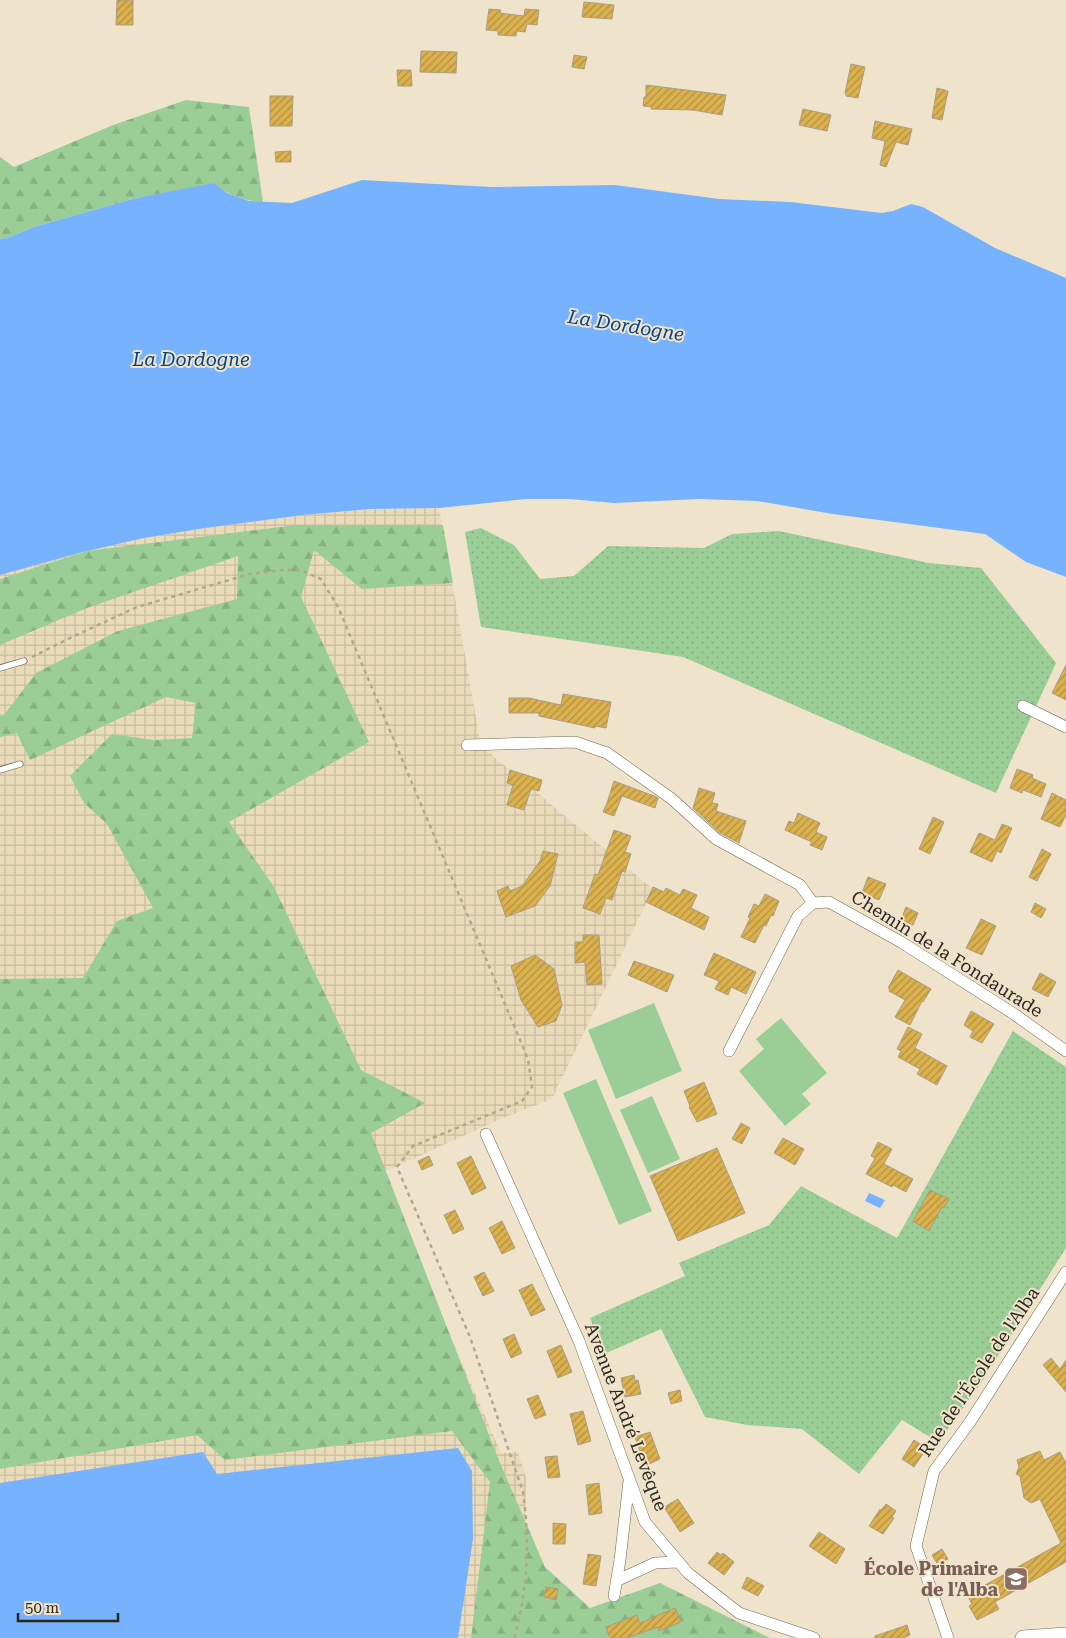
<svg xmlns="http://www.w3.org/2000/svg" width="1066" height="1638" font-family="'Roboto Serif',serif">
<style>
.industrial{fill:url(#industrial-grid)}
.grass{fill:url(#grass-dots)}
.forest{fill:url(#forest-firs)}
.pitch{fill:#9ace96}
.water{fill:#77b2fe}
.building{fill:url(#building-hatch);stroke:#a89d86}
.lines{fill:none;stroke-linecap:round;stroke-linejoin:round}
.service-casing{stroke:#706650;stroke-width:7}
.minor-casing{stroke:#706650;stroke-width:12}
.secondary-casing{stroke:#706650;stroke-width:16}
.path{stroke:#b0a793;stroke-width:2.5;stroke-dasharray:4 4;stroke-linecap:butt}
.service{stroke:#fff;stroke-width:5.5}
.minor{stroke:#fff;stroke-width:11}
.secondary{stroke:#fff;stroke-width:15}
.labels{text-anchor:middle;stroke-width:4;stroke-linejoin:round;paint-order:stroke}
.street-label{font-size:18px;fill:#2b271d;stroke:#efe4cb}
.education-label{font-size:18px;font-weight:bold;fill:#785e54;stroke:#efe4cb;text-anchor:end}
.water-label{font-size:19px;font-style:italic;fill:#034284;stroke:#efe4cb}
</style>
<defs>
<pattern id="industrial-grid" width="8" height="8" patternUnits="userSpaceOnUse" patternTransform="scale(1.25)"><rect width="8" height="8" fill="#eadbbb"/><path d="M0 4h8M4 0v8" fill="none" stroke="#c9bca0"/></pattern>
<pattern id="grass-dots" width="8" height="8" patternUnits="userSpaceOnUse" patternTransform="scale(1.25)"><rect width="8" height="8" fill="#9ace96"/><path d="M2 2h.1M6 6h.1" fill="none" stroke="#85b181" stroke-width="1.8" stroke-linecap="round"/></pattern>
<pattern id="forest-firs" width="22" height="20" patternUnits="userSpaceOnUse" patternTransform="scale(1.25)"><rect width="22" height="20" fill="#9ace96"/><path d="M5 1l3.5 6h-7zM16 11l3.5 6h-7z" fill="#85b181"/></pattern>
<pattern id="building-hatch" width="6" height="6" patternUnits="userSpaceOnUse" patternTransform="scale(1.25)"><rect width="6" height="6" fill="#dbb14e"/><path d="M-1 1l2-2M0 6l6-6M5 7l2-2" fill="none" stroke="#b29040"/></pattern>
</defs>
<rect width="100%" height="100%" fill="#efe4cb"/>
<!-- industrial -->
<path class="industrial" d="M439,508l42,238 172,143 -101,210 -49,19 -117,53 26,77 89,205 17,-1 8,25 -3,152 2,9h-525v-1063l83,-23 61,-14 61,-10 98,-13 67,-6z"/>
<!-- grass -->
<path class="grass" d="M481,528l33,17 26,34 34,-3 34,-30 96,2 28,-14 47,-3 150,32 52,5 75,95 -60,130 -313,-136 -202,-30 -16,-95z
M1013,1031l53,36v181l-87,138 -41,56 -36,-22 -43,54 -57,-45 -55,-4 -42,-8 -44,-88 -57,25 -14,-36 95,-42 -6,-13 90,-38 32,-39 96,52z"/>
<!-- forest -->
<path class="forest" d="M186,100l63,7 14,95c-19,-1 -34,-7 -49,-18l-78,14 -102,29 -24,10 -10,2v-82l14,10 99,-42z
M296,525h147l10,58 -91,6 -48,-39 -13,47 68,145 -140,80 45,65 87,183 64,33 -54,30 129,330 45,104 45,41 70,-25 110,55h-299l19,-156 -38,-51 -227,29 -28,-25 -197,34v-490l83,-1 34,-57 36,-13 -46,-84 -23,-21 -14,-27 42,-42 42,6 38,-2 4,-35 -30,-6 -136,63 -13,-27 -17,4v-21l4,-1 32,-42 82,-42 119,-32 1,-43 -151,52 -87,37v-66l87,-28z"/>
<!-- pitch -->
<path class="pitch" d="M654,1003l28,68 -66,28 -28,-69z
M781,1018l46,55 -25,21 9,10 -26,22 -46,-55 25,-22 -8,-10z
M596,1079l56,132 -33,14 -56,-132z
M652,1096l28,63 -32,14 -28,-63z"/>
<!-- water -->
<path class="water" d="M362,180l130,7 123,-2 104,14 71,3 92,11 11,-2 18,-7 12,3 72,41 71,30v299l-40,-15 -41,-28 -152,-20 -76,-13 -58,-2 -85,4 -44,-4h-44l-87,9 -69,1 -67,6 -98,13 -61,10 -61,14 -83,23v-336l10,-2 24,-10 102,-29 78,-15 13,10 22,8 43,2z
M869,1193l16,7 -5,8 -15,-7z
M458,1448l14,23 1,68 -15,99h-458v-155l203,-31 14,22z"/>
<!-- building -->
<path class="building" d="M117,0h16v25h-17z
M584,2l30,3 -2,14 -30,-2z
M489,9l12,1 -1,3 24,3 1,-7 14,1 -2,15 -10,-1 -2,8 -8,-1 -1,5 -18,-1v-4l-12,-1z
M421,51l36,1 -1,21 -36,-1z
M574,55l13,2 -3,12 -12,-2z
M851,64l14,3 -7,31 -12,-2v-2l-1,-1z
M397,70h14l1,16h-14z
M646,85l80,10 -4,20 -29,-5 -42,-1 1,-2 -9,-1 1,-9h2z
M937,88l11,3 -6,29 -10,-2z
M270,96h23l-1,30h-22z
M803,109l28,6 -4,16 -28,-6z
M875,121l37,8 -4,16 -12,-3 -10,25 -6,-2 5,-24 -13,-3z
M291,151v11h-15l-1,-10z
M1066,665v35l-14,-7z
M563,694l48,8 -5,26 -11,-2v2l-56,-12v-3h-30v-15h20l32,7z
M1017,769l16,6 -1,3 14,6 -5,13 -18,-7 -1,3 -12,-5z
M510,770l32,10 -3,11 -8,-2 -7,21 -17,-5 6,-20 -6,-2z
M614,781l40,15 4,2 -3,10 -33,-12 -8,20 -11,-4 4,-9z
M699,788l16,5 -3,10 6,1 -2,7 30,10 -7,22 -19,-10 -27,-25z
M1052,793l14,7v15l-6,12 -19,-8z
M798,813l22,10 -4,9 11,5 -5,13 -12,-5 2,-3 -27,-12 4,-9 5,2z
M933,817l11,5 -14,32 -11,-5z
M1002,824l10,4 -11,25 -4,-2 -5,11 -22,-10 9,-19 16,7z
M614,830l17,6 -6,16 6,2 -6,18 -3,-1 -10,29 -6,-2 -6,16 -17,-6 12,-34 3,1z
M1042,849l9,5 -14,27 -8,-4z
M543,851l15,3 -8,32 -15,20 -29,11 -9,-26 11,-5 2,5 12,-5 18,-25z
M868,877l18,7 -7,16 -17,-7z
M653,887l11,5 2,-4 14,7 3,-6 14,6 -6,13 18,9 -5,13 -58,-28z
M765,894l14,7 -6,15 -2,-1 -5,11 -2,-1 -9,18 -14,-6 9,-19 -2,-1 6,-13 5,2z
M1035,903l11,6 -5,9 -10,-6z
M906,907l12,6 -5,12 -12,-5z
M981,919l15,7 -14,29 -16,-7z
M583,935h16l3,49 -15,1 -2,-23 -10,1v-21h8z
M714,953l42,19 -10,22 -15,-7 -3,8 -13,-6 4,-8 -15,-6z
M535,955l19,14 8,36 -6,16 -18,6 -17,-27 -10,-34z
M634,961l40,14 -7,17 -39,-17z
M898,970l33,19 -8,13 -1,-1 -12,24 -15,-8 10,-17 -16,-9 1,-2 -2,-1z
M1040,973l16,9 -8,15 -16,-8z
M971,1011l23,13 -12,19 -12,-6 3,-6 -9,-6z
M908,1027l14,7 -7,14 32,18 -10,19 -20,-11 3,-5 -22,-12 3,-6 -4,-2z
M704,1082l13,32 -20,8 -8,-15 1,-1 -6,-15z
M741,1123l9,5 -8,16 -10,-5z
M783,1138l21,11 -9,16 -21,-12z
M878,1142l14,7 -8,15 29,15 -7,13 -13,-7 -1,2 -26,-13 9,-16 -4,-2z
M717,1148l28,65 -67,28 -28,-65z
M429,1156l4,9 -11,5 -4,-9z
M471,1156l15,32 -14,7 -15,-32z
M930,1190l19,9 -5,9 -2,-1 -13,24 -16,-10z
M455,1210l9,19 -11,5 -9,-19z
M502,1221l13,27 -13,6 -13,-26z
M484,1272l10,19 -11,5 -9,-19z
M532,1284l13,26 -14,6 -12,-26z
M514,1334l8,19 -11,5 -8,-19z
M561,1345l11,27 -14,6 -11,-27z
M1051,1358l9,11 6,-9v32l-23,-27z
M634,1375l1,6 3,-1 3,14 -16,3 -4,-19z
M680,1390l2,11 -11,3 -3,-11z
M538,1395l8,20 -11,4 -8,-20z
M583,1411l8,30 -13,4 -8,-31z
M650,1432l10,27 -15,7 -10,-29z
M914,1440l13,8 -13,19 -12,-8z
M1040,1451l4,9 16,-8 6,11v99l-71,40 4,7 -22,11 -8,-14 3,-2 -5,-9 94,-52 -21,-44 -9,4 -7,-5 -4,-22 -4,-2 3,-7 -2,-7z
M557,1456l3,21 -12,1 -3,-21z
M599,1483l3,30 -13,2 -3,-30z
M678,1499l16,24 -14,9 -16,-25z
M886,1504l10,7 -4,6 2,1 -11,16 -14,-8 11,-17 1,1z
M553,1523l13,1 -1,20h-12z
M819,1532l26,17 -9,15 -27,-18z
M942,1549l6,10 -10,6 -6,-10z
M717,1552l4,3 2,-2 11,9 -10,13 -16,-12z
M588,1554l13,2 -5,30 -13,-2z
M747,1577l17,9 -6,10 -16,-8z
M546,1587l12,2 -2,11 -12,-3z
M675,1608l6,14 -22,9 -1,-4 -31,11h-17l-4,-11 31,-12 3,8z
M907,1625l3,10 -7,3h-28v-2z"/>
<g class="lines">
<defs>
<path id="service" d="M0,668l24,-7
M0,770l20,-6"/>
<path id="minor" d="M1023,706l43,21
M467,745l108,-3 32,11 65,46 44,40 84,46 13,18
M813,903l16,-1 72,40 113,72 52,37
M729,1051l69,-135 15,-13
M486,1134l93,207 66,181 43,51 51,40 75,25
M616,1581l39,-18 23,-1
M614,1596l6,-36 9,-79
M948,1638l-32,-92 18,-75 36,-49 96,-150"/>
<path id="secondary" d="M1023,1638l43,-3"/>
</defs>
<!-- service casing -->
<use href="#service" class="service-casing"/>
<!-- minor casing -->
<use href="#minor" class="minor-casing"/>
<!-- secondary casing -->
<use href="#secondary" class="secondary-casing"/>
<!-- path -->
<path class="path" d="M32,657l38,-19 67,-31 113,-33 33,-4h17l21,9 17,28 190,452 4,28 -10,14 -109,45 -16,21 73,170 53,155c7,49 5,98 -9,146"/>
<!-- service -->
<use href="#service" class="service"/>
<!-- minor -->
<use href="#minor" class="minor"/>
<!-- secondary -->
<use href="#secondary" class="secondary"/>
</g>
<!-- icons -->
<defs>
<symbol id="school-square" viewBox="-11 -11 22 22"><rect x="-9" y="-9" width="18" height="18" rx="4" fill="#8d6e63" stroke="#efe4cb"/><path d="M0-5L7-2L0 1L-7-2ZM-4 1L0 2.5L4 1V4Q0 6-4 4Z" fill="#fff"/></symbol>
</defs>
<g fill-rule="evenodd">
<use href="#school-square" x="1002" y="1565" width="28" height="28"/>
</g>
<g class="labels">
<!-- street labels -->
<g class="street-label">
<text transform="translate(947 954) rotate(32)" y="6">Chemin de la Fondaurade</text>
<text transform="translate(979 1372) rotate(-56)" y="6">Rue de l'École de l'Alba</text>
<text transform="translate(626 1417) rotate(69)" y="6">Avenue André Levêque</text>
</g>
<!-- education labels -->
<g class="education-label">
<text x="998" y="1575">École Primaire<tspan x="998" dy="21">de l'Alba</tspan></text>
</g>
<!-- water labels -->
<g class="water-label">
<text transform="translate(626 325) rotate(9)" y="7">La Dordogne</text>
<text x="191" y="366">La Dordogne</text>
</g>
</g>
<!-- scale -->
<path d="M18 1613v8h100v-8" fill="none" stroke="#2b271d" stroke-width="2.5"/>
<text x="25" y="1613" font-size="15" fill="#2b271d" stroke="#efe4cb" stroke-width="4" paint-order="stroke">50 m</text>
</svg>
